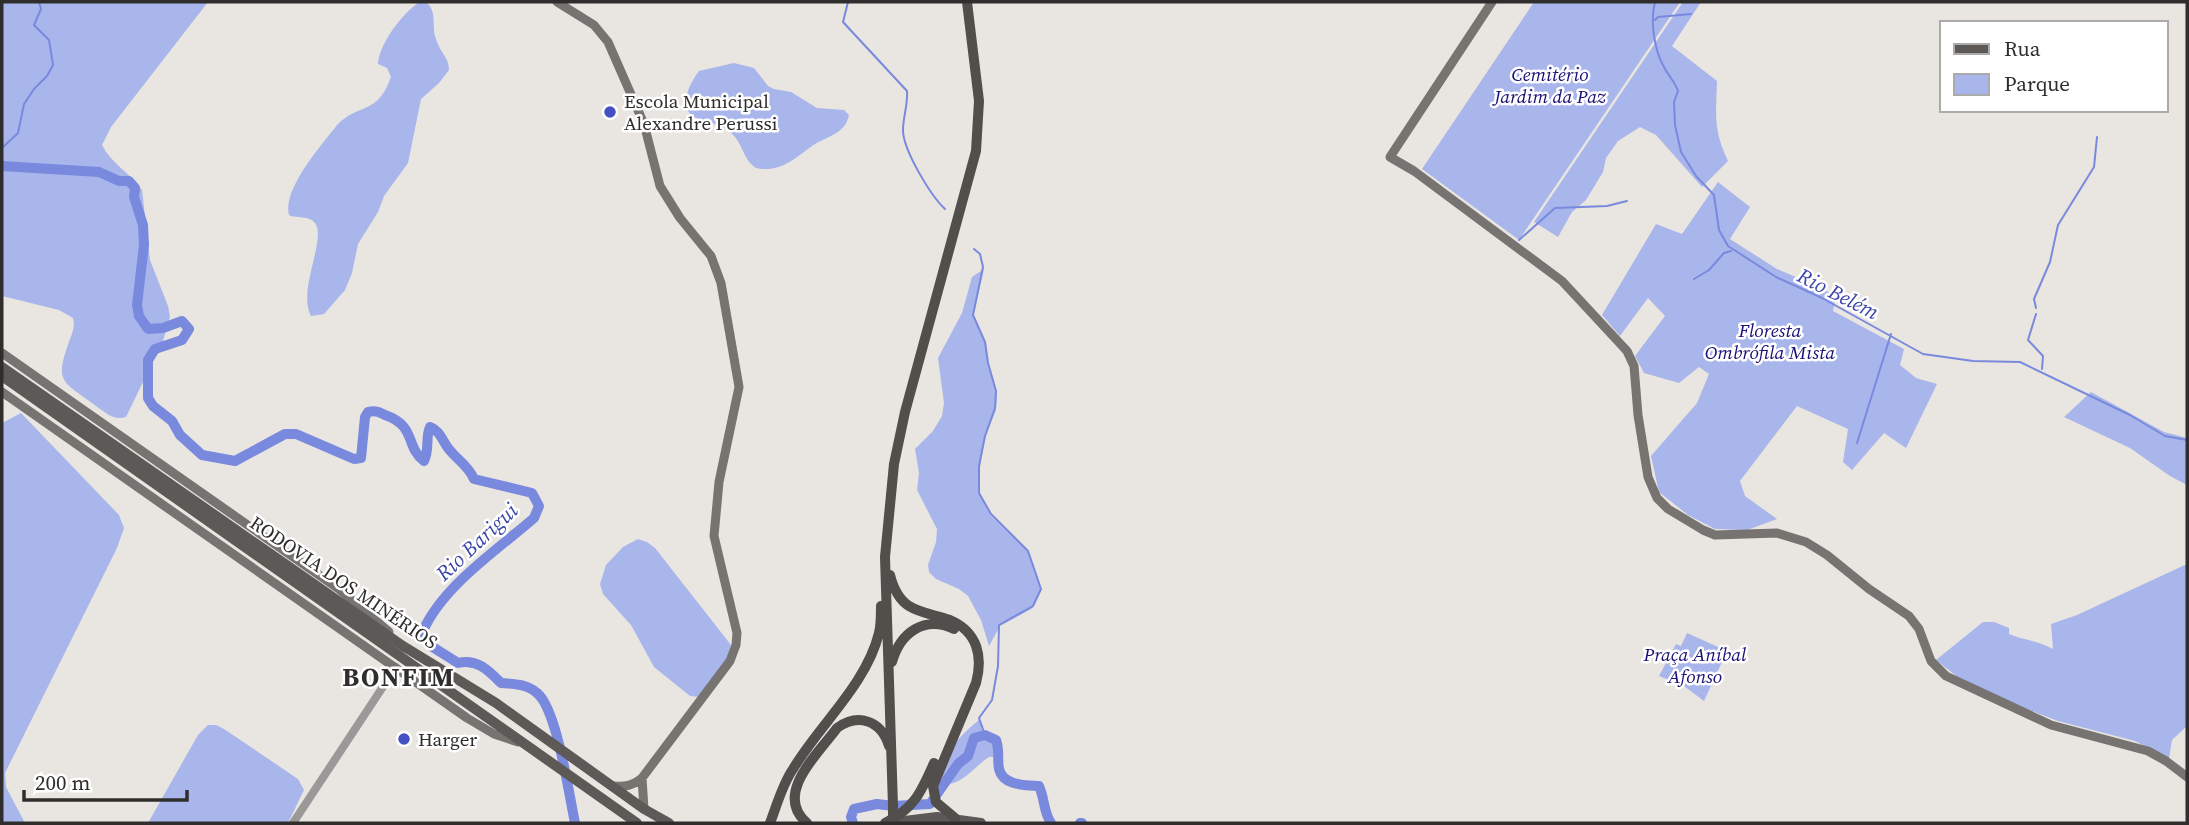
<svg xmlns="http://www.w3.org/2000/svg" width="2189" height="825" font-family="'Source Serif 4',serif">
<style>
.green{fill:#a9b6ec}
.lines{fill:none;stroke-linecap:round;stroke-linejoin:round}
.stream{stroke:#7989dd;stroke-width:2}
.river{stroke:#7989dd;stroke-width:10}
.tertiary{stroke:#9a9997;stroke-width:8}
.secondary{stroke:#767371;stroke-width:9}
.primary{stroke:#5d5956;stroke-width:10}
.trunk{stroke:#524e4b;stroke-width:10}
.trunk-bridge{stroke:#524e4b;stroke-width:10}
.poi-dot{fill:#4650c5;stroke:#fff;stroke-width:2.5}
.labels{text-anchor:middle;stroke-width:5;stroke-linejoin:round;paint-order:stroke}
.park-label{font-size:19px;font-style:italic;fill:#1a0f74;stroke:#fff}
.poi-label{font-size:19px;fill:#2f2e2c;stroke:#fff;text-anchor:start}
.street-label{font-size:19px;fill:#2f2e2c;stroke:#fff}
.water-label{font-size:21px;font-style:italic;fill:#3c45a9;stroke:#fff}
.district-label{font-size:26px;font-weight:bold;letter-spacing:2px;fill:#2f2e2c;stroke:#fff}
</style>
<rect width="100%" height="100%" fill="#e9e5e0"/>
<!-- green -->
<path class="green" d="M2,2h206l-97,125 -9,18c9,18 28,28 40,45l8,70 18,46 2,11 -7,24 -37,76c-12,4 -20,-4 -30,-11 -35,-26 -42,-23 -26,-67 3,-8 5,-13 3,-21l-14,-8 -57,-14z
M420,2h6c12,10 5,24 10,37 3,12 13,18 13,31l-10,13 -18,16 -13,64 -24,33 -6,16 -20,32 -6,29 -7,17 -21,24 -13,2c-14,-26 16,-77 4,-93 -6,-8 -18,-4 -26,-8 -7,-26 33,-70 48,-90 23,-23 40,-9 54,-48l-4,-9 -9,-4c1,-20 25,-52 42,-62z
M1534,2h146l-161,238 -97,-71z
M1683,2h18l-29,44 45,35c-1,34 -4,49 11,80l-26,26 -46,-52 -16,-8 -22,14 -12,17 -3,14 -17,28 -14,12 -14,25 -24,-15z
M734,63l20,5 14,18 6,3 17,3 26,16 27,2 5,5c-4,20 -23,21 -37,31 -18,13 -32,27 -56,22 -13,-8 -13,-25 -25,-35 -9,-8 -19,-9 -30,-13 -26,-8 -13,-34 -2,-49z
M1718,182l32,25 -20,32 47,30 43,18 16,10 -3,14 71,38 -4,16 16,13 21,6 -31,64 -22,-15 -32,37 -9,-8 5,-33 -51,-23 -57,75 5,15 32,23 -30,11 -32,-1 -27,-14 -29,-23 -8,-36 46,-53 12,-29 -10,-7 -20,16 -35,-10 -9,-17 30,-40 -17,-18 -28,38 -18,-21 54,-91 26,10z
M984,269l-11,48 13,26 2,22 9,28 -1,17 -11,28 -5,29v28l11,21 38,37 12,37 -8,18 -33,18 -11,20 -8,-26 -13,-24 -9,-7 -23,-10 -7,-7 -1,-7 8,-23 1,-13 -20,-39 2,-17 -4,-24 18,-18 9,-15 2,-13 -6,-45 24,-45 10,-36z
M2091,392l73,40 23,6v47l-17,-9 -40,-28 -66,-31z
M21,413l98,102 5,13 -7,20 -112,225 1,14 19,36h-23v-400z
M638,539l9,3 8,6 76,97 -5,17 -27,35 -9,-1 -36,-29 -23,-42 -28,-31 -3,-10 6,-19 17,-18z
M2187,564v162l-15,14 -3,19 -34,-18 -77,-20 -47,-18 -52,-25 -23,-18 47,-38h11l15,6v6c14,6 30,7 44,15l-2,-25 26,-9z
M1687,633l40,18 -23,50 -20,-15 -25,-10 17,-32 5,2z
M980,719l3,16 14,6 3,16h-11c-13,8 -24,25 -40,27l-7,-6c-1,-25 20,-44 38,-59z
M208,725h8l8,4 74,50 6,11 -16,33h-140l50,-88z"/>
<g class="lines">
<!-- stream -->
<path class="stream" d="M848,2l-5,20 64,69c1,14 -4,26 -4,39 0,20 28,66 42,79
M1655,2c-5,18 -1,48 9,65 4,8 11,15 14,24l-4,11 1,23 6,27 15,24 18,19 5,35 9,16 48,31 46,21 101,56 50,7 47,1 110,53 35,21 22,4
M1655,20l3,-3 33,-3
M2,148l16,-15 6,-29 10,-15 13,-13 6,-11 -4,-25 -15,-15 7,-16 -2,-7
M1519,240l36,-32 52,-2 20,-5
M974,249l6,5 3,13 -10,48 12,27 3,21 8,28 -1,17 -10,28 -6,30v27l12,21 37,37 13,38 -8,17 -34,19 -1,41 -6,34 -13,18 6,17
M1694,279l15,-9 15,-17 7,-2
M2036,308l-2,-9 16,-37 8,-37 36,-58 3,-30
M2036,314l-8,26 15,16 -1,13
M1857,443l34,-109"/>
<!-- river -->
<path class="river" d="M2,166l97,6 20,9h10l6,7 -1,9 9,28 1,20 -7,60 2,11 9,13 15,-1 19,-7 7,8 -7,11 -27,9 -7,11v38l5,8 19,15 8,14 22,20 33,6 50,-27h11l58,25 7,-1 4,-41 3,-5c7,-2 11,0 17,3 32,11 20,32 39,46 6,-12 1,-23 6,-34 10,4 12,13 18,21 9,12 20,17 26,31l58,14 7,13 -5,12c-38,33 -91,68 -111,113l8,15 27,17c19,-5 31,8 43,20 13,1 26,1 36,10 20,16 32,102 38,130
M853,823l-2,-6 3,-8 23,-5 16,2 37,-2 28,-40 10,-8 6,-18 11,-3 11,5c4,11 1,19 3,29 4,17 27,16 40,17 6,13 4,25 12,37
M1080,823h2"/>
<!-- tertiary -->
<path class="tertiary" d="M293,823l103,-156"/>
<!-- secondary -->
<path class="secondary" d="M557,2l37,23 14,17 36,82 16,62 20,32 31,38 10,27 18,104 -20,95 -5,54 23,97 -1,12 -6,16 -88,117c-10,8 -17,9 -29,8
M1492,2l-102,155 24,14 148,110 65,70 7,15 4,49 10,62 9,21 11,11 35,21 12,5 62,-2 29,9 21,13 42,34 40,27 10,13 12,32 15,15 105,49 97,26 18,10 21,16
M2,353l337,236 50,43
M2,392l465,326 27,16 24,8
M642,778l2,31"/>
<!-- primary -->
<path class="primary" d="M2,367l401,279 93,57 148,106 25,14
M2,376l635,447
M888,823l49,-6 44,6"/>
<!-- trunk -->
<path class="trunk" d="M890,575c3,12 8,24 19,31 13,8 28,9 41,14 28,12 33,37 26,63l-43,103 3,16 19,16
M892,662c8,-29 32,-47 62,-33
M893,806l-8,-249 9,-93 11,-52 71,-261 3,-50 -12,-99
M770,823c7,-18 12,-38 23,-54 27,-45 73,-84 86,-136 2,-8 2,-18 2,-27
M807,823c-34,-29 11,-69 30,-95 21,-15 44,-8 52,18
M885,823c30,-15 36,-31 49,-60"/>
<!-- trunk-bridge -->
<path class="trunk-bridge" d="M893,806v17"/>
</g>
<!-- markers -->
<g class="poi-dot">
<circle cx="610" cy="112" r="7"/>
<circle cx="404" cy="739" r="7"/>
</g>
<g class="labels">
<!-- park labels -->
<g class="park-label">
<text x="1550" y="81">Cemitério<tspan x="1550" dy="22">Jardim da Paz</tspan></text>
<text x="1770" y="337">Floresta<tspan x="1770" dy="22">Ombrófila Mista</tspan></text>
<text x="1695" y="661">Praça Aníbal<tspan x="1695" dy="22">Afonso</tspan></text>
</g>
<!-- poi labels -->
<g class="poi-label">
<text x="624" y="108">Escola Municipal<tspan x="624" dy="22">Alexandre Perussi</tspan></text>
<text x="418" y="746">Harger</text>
</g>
<!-- street labels -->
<g class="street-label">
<text transform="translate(344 582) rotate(34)" y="7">RODOVIA DOS MINÉRIOS</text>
</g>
<!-- water labels -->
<g class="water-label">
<text transform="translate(1838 294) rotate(27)" y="7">Rio Belém</text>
<text transform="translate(477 542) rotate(-43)" y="7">Rio Barigui</text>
</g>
<!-- district labels -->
<g class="district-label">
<text x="399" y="686">BONFIM</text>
</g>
</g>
<!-- border -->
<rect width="2189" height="825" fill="none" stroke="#2f2e2c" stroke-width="7"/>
<!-- legend -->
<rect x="1940" y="21" width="228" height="91" fill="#ffffff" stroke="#acabab" stroke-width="2"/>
<rect x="1954" y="44" width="35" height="10" fill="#5d5956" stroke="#acabab" stroke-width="2"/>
<text x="2004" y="56" font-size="21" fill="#2f2e2c">Rua</text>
<rect x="1954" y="74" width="35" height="21" fill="#a9b6ec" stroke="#acabab" stroke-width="2"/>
<text x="2004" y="91" font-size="21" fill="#2f2e2c">Parque</text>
<!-- scale -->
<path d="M24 790v10h163v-10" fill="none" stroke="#2f2e2c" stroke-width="3.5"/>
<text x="35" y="790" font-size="21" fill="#2f2e2c" stroke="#ffffff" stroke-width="5" paint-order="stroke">200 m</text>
</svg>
